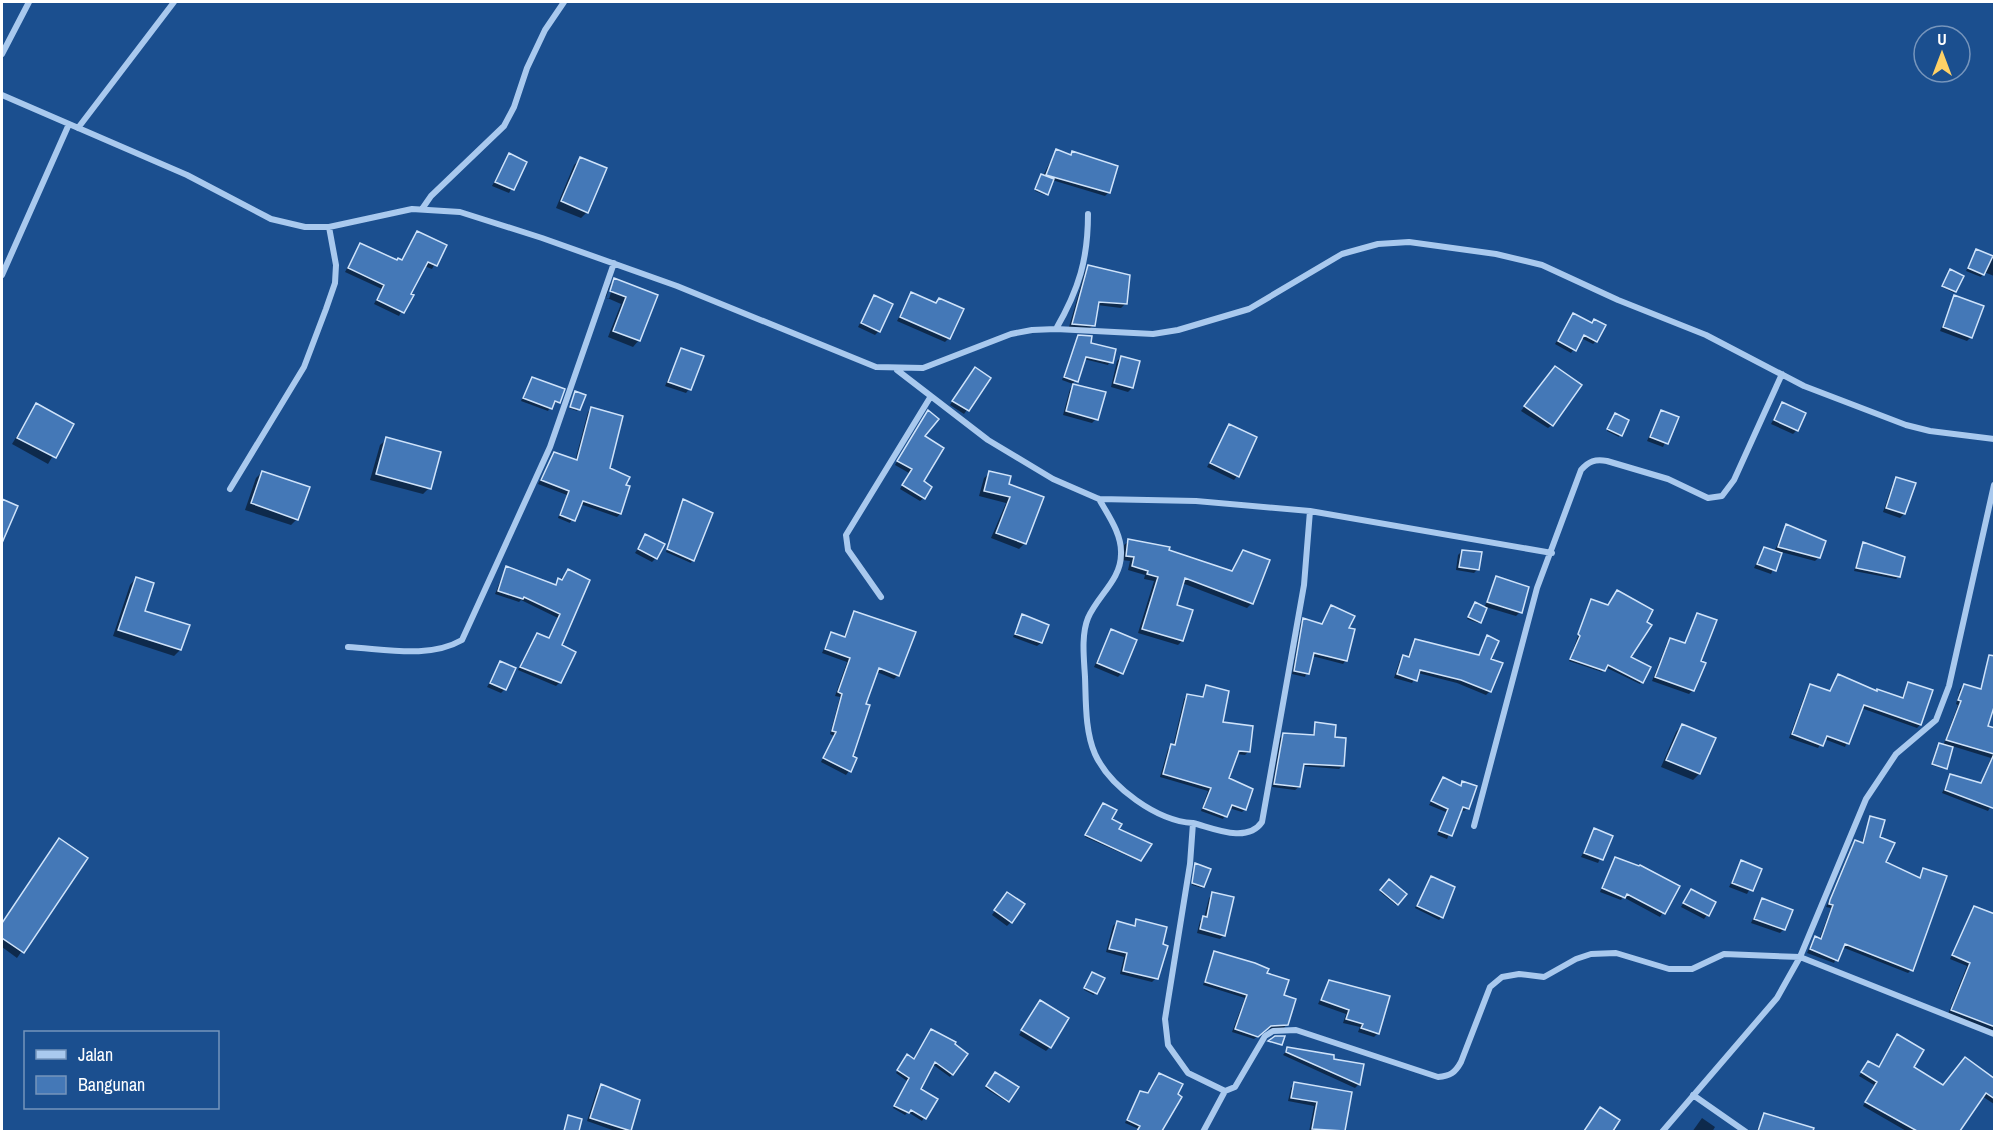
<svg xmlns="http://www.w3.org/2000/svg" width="1996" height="1133" font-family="'Archivo Narrow',sans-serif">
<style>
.shadow{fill:#0007;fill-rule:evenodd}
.building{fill:#4478b7;stroke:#cfe3fa;stroke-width:1.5}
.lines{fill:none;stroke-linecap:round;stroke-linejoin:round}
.street{stroke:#a9c9ee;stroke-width:6}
</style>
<rect width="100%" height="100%" fill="#1b4f8f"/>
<!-- shadow -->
<path class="shadow" d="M1056,151l13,5 3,-4 37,40 -4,4 -53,-16 -7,15 -10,-4z
M509,155l16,8 -16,30 -17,-7z
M580,159l7,53 -6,6 -25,-10 18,-43z
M417,232l28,14 -13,23 -8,-3 -25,50 -25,-12 8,-15 -37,-17 15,-27 36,17 5,-1z
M1977,250l17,8v18l-10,-4 -3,5 -15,-6z
M1088,267l37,37 -4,4 -24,-3 -4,20 -4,4 -20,-2 16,-56z
M1949,273l6,18 -1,2 -12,-6z
M615,280l41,16 -17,44 -6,7 -25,-10 13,-33 -16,-7 4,-11zM610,285h3l-4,14 -3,-1z
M912,294l22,10 5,-4 10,38 -4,4 -48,-21z
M874,297l5,34 -4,4 -17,-8z
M1955,297l16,40 -4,4 -27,-10z
M1573,315l23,26 -3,3 -12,-6 -10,15 -16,-9z
M1079,337l10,7 25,7 -6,14 -24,-6 -11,25 -11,-4z
M681,349l8,40 -3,4 -21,-7z
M1121,357l11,31 -4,4 -17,-5 6,-26z
M1551,371l1,54 -4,3 -27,-17z
M971,373l18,5 -25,36 -14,-9z
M532,379l26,23 -6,2 -4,7 -27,-10z
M1074,385l22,34 -4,4 -29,-8 7,-26z
M576,392l8,4 -7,15 -8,-3z
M1782,404l15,26 -4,4 -22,-10z
M36,405l36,19 -24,40 -36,-20z
M592,409l16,60 16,17 -4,28 -3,3 -37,-13 -10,19 -12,-5 9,-23 -29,-11 16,-31 21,8 13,-49z
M1661,412l16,6 -14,29 -16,-6z
M925,416l-1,82 -4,3 -20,-12 9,-16 -14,-8z
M1614,417l6,18 -1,2 -12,-6z
M1229,426l8,50 -3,4 -27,-13z
M387,439l42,49 -6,6 -53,-14 10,-35z
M262,472l35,47 -6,6 -46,-15 11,-32z
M990,473l18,12 34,13 -18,46 -5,5 -28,-11 15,-35 -27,-7 5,-18z
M1897,479l7,35 -4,4 -17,-6 10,-29z
M2,501l14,6 -14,31z
M683,501l28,13 -20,49 -25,-11z
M1786,526l33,31 -4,4 -34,-9 -10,22 -17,-6 10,-20 10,4z
M646,536l10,22 -4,4 -17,-9z
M1129,541l102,31 12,-20 9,51 -5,5 -65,-25 -7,23 7,35 -4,4 -40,-12 16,-52 -10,-2 1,-4 -17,-5 2,-9 -8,-1 2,-15z
M1863,544l36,32 -3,3 -42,-8z
M1462,551l16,18 -4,4 -18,-3 2,-15z
M506,567l48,19 14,-15 -8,75v36l-4,4 -38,-16 16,-32 3,-4 11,5 10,-21 -37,-18 -2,2 -24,-8z
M136,578l7,34 37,38 -6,6 -61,-20 17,-51z
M1497,578l23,34 -4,4 -30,-9 -8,16 -11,-4 6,-13 11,2z
M1591,600l17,7 34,75 -2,2 -35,-17 -3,5 -33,-11z
M1331,606l16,23 -1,31 -3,4 -31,-8 -7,21 -13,-3 9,-51 3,-3 17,5z
M854,613l44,62 -4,4 -17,-7 -13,33 -15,66 -3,4 -25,-13 13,-26 -4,-2 10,-37 -5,-1 12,-34 -25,-9 9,-19 12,4z
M1697,614l2,48 -6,28 -4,4 -37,-13 15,-38 4,-4 13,5z
M1023,616l18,27 -4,3 -24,-9z
M1111,631l11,42 -4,4 -24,-10z
M1487,637l3,54 -4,4 -29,-12 -39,-10 -6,10 -18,-5 6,-18 4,-3 3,1 8,-18 63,16z
M501,663l4,26 -4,4 -14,-6z
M1838,675l38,17 25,7 7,-15 12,41 -3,3 -56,-20 -16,39 -21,-8 -6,9 -29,-10 18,-49 3,-4 19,7z
M1984,681l2,46 8,3v71l-6,10 -46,-18 9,-17 29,8 11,-26 -39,-12 -8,23 -13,-4 6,-19h6l15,-41 -2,-1 4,-15 4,-4 15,5z
M1207,687l14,36 28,28 -4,4 -9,-1 -8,25 17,30 -3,3 -13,-4 -6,11 -22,-8 7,-20 -48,-14 8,-28 5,-3 11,-47 3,-4 14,3z
M1316,724l17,14 9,28 -3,3 -37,-3 -3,21 -4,3 -23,-3 8,-49 4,-3 28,2z
M1682,725l17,49 -6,6 -32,-13 15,-35z
M1443,779l16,8 4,-4 5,25 -4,3 -4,-1 -13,29 -10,-4 9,-23 -17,-7z
M1102,807l38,53 -1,1 -54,-24z
M1871,817l13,46 34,16 6,-10 -13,101 -3,3 -66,-26 -8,16 -27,-10 5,-11 3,-4 4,2 12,-32 -5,-1 1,-2 25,-60 3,-4 6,3z
M1595,830l16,7 -13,26 -17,-6z
M59,840l27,18 -69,100 -15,-11v-24z
M1615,858l63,29 -18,30 -37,-20 -2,3 -21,-8z
M1742,862l18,7 -13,25 -18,-7z
M1196,865l7,22 -1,1 -10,-3z
M1389,881l16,13 -9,11 -16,-13z
M1429,881l13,36 -3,3 -24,-12z
M1691,890l16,25 -3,4 -23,-12z
M1213,894l11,41 -4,4 -23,-6 3,-12 4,-3 5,-20z
M1004,897l7,25 -4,4 -15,-11z
M1762,900l22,29 -4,4 -29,-10z
M1974,908l20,6v117l-46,-17 19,-48 -17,-7z
M1137,921l24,24 -5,33 -4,4 -32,-8 4,-17 -18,-5 7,-26 4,-4 16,4z
M1215,952l50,22 17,22 5,28 -3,4 -18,1 -12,10 -22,-7 13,-34 -42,-13z
M1091,975l4,18 -1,2 -10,-5z
M1329,982l49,51 -4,4 -16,-5 2,-5 -17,-4 3,-9 -28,-10z
M1040,1002l10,45 -4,4 -27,-16z
M931,1030l21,44 -2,3 -18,-13 -13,26 17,10 -14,21 -14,-9 -3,3 -12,-7 14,-27 -11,-8 9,-14 8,1z
M1897,1036l15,32 31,19 51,-6v23l-12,-8 -23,36h-51l-45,-26 11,-21 -15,-9 9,-13 10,5z
M1288,1049l44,11 27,24 -4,4 -72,-33z
M994,1075l14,26 -1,1 -22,-14z
M1157,1077l23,20 -20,35h-23l2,-3 -14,-6 13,-28 3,-3 6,3z
M1295,1084l56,10 -7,38h-35l5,-26 -26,-5 3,-13z
M601,1086l28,44 -1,2h-10l-31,-11 10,-31z
M1764,1115l24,7 -3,10h-29z
M1702,1118l13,9 -3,5h-20z"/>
<!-- building -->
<path class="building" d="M1056,149l15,6 1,-4 46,15 -8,27 -64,-18z
M509,153l18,9 -13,28 -19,-8z
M580,157l27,11 -19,45 -27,-12z
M1041,174l13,5 -6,16 -13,-6z
M417,231l30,14 -10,21 -9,-4 -17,32 3,1 -10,18 -27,-13 7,-15 -36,-17 12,-25 37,17 1,-2 4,2z
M1976,249l17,7 -9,19 -16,-7z
M1088,265l42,10 -3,29 -28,-2 -4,24 -23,-2z
M1950,269l14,7 -8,16 -14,-6z
M614,278l44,17 -18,46 -27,-10 13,-34 -16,-6z
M911,292l25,11 3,-5 25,11 -14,30 -50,-22z
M874,295l19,9 -13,28 -19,-9z
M1954,295l30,11 -12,32 -29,-11z
M1573,313l19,10 2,-4 12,6 -9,17 -13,-7 -8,16 -18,-10z
M1078,335l14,1 -1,7 25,6 -3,14 -27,-6 -8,25 -14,-5z
M681,348l23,8 -13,34 -23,-8z
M1121,356l19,5 -7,27 -19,-5z
M1555,366l27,19 -29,41 -29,-20z
M975,367l16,11 -22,33 -17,-10z
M532,377l33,12 -5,14 -5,-2 -3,8 -29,-11z
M1073,384l33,8 -8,28 -32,-9z
M575,391l11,4 -6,15 -10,-3z
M1782,402l24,11 -8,18 -24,-11z
M36,403l38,21 -18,34 -39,-20z
M591,407l32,9 -13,52 20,9 -4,8 4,1 -9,28 -38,-13 -8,20 -15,-6 9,-24 -28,-11 13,-28 23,8z
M928,410l11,9 -14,17 19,12 -20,33 8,6 -7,12 -23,-14 10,-16 -15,-8z
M1661,410l18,7 -11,27 -18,-7z
M1615,413l14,7 -7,16 -15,-7z
M1229,424l28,13 -18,40 -29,-14z
M386,437l55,15 -10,37 -55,-15z
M262,471l48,16 -12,33 -47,-17z
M989,471l22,5 -2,8 35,13 -18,47 -30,-11 14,-36 -26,-6z
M1896,477l20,6 -11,31 -19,-6z
M2,499l16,7 -16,37z
M683,499l30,14 -19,48 -27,-12z
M1786,524l40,17 -6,17 -42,-11z
M645,534l20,10 -8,15 -19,-10z
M1128,539l42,8 -1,3 63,21 11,-21 27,10 -17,44 -68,-26 -8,27 16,5 -10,31 -41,-12 16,-52 -11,-3 1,-3 -16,-5 2,-9 -8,-1z
M1863,542l42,15 -5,20 -44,-9z
M1764,547l18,6 -6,18 -19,-7z
M1462,550l20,2 -3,18 -20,-3z
M506,566l50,19 2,-7 4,2 6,-11 22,11 -28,65 14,7 -15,31 -41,-16 17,-34 12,5 11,-24 -36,-17 -1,2 -25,-8z
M1496,576l33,11 -7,26 -35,-11z
M136,577l18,6 -9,28 45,14 -9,25 -63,-20z
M1617,590l36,20 -6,12 5,3 -21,32 20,10 -8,16 -35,-18 -3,6 -35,-12 10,-23 -2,-2 13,-35 17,6z
M1475,602l12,6 -6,15 -13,-6z
M1331,605l24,11 -6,12 6,1 -8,32 -33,-8 -5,21 -15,-3 9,-53 19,6z
M854,611l62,21 -17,44 -20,-8 -13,36 4,1 -17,51 4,2 -6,14 -28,-14 13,-26 -4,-1 10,-37 -4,-2 12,-34 -25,-9 6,-17 14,5z
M1697,613l20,7 -16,41 5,2 -12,28 -39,-14 15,-39 15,5z
M1022,614l27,11 -7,18 -27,-9z
M1111,629l26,11 -14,34 -26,-11z
M1487,635l12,6 -8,18 12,4 -12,29 -30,-12 -41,-10 -3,11 -20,-7 6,-19 6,2 6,-18 64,16z
M1989,655l6,1v48l-7,22 7,2v81l-50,-19 5,-16 31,9 13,-29 -48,-14 15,-39 -3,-1 6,-16 17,5z
M500,661l16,7 -10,22 -16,-7z
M1838,674l39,17v-2l26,9 5,-16 25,8 -12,35 -57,-20 -15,39 -22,-8 -4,10 -31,-12 18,-50 20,7z
M1206,685l23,6 -6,31 30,4 -3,26 -11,-1 -10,27 24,11 -7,21 -14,-5 -5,12 -24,-9 8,-20 -48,-14 8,-30 4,1 12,-51 16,3z
M1315,722l21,3 -1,12 11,1 -2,28 -40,-2 -4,23 -26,-3 9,-51 31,2z
M1682,724l34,14 -16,36 -34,-14z
M1939,743l14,4 -6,22 -15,-5z
M1443,777l18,9 1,-5 15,5 -8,23 -6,-2 -11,29 -13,-5 9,-22 -17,-8z
M1103,803l14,7 -5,9 10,5 -3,5 33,15 -11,17 -56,-26z
M1870,816l15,4 -5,17 15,6 -9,19 34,16 3,-10 24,8 -34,95 -68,-27 -7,17 -28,-12 5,-13 6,3 12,-34 -4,-1 1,-4 25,-60 8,3z
M1594,828l19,8 -10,24 -19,-7z
M59,838l29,20 -64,95 -22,-15v-15z
M1615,857l24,9 1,-1 40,21 -15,28 -38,-20 -2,4 -23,-10z
M1741,860l21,9 -9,22 -21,-8z
M1195,863l16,6 -7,18 -12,-4z
M1431,876l24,11 -12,31 -26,-12z
M1389,879l18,15 -9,11 -18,-15z
M1691,889l25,13 -7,14 -26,-13z
M1007,892l18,12 -13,19 -18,-13z
M1212,892l22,5 -9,39 -25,-7 3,-13 4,1z
M1762,898l31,12 -8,20 -31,-11z
M1974,906l21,8v113l-44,-17 19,-47 -18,-8z
M1136,919l31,8 -4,17 5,2 -10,33 -35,-8 4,-18 -18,-4 8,-28 18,5z
M1214,951l41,12 14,6 -2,4 22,7 -5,15 12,4 -8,26 -17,1 -13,11 -23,-8 12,-34 -42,-13z
M1092,972l13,6 -8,16 -13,-6z
M1329,980l61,16 -11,38 -18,-6 2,-4 -17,-5 3,-9 -28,-10z
M1040,1000l29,18 -18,30 -30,-18z
M931,1029l25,13 -1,2 13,10 -15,21 -18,-13 -14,27 17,10 -12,20 -15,-9 -2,3 -15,-7 15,-28 -12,-8 10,-16 7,5z
M1897,1034l27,16 -10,17 29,18 22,-28 30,22v20l-9,-6 -26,38h-43l-52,-29 12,-20 -16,-10 7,-11 11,6z
M1275,1036h10l-3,9 -14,-4z
M1287,1047l47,8v4l30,5 -4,21 -74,-33z
M995,1072l24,15 -10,15 -23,-16z
M1159,1073l24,11 -5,10 4,3 -20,34h-25l3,-5 -13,-6 13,-29 8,2z
M1294,1082l58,10 -7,39 -33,-2 5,-27 -26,-4z
M601,1084l39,16 -9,31 -41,-13z
M1600,1107l20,13 -7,11h-29z
M1764,1113l50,15 -1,3h-55z
M568,1115l14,4 -3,12h-15z"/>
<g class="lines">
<!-- street -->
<path class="street" d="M2,54l27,-52
M2,95l185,80 84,44 34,8h24l83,-18 48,3 82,26 135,48 199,81 47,1 88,-34 21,-4 24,-1 97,5 25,-4 71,-21 93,-55 36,-10 31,-2 87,12 46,11 76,35 88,35 98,51 102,39 24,6 64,8
M78,128l96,-126
M422,209l9,-13 73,-70 10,-19 13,-39 18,-38 19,-28
M2,275l67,-151
M1056,329c23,-40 32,-70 32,-115
M897,370l91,70 65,39 46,20 97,2 114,10 242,42
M230,489l74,-122 22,-58 9,-26 1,-18 -7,-38
M1099,499c9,16 23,35 22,55 0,26 -23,41 -33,64 -7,17 -4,41 -3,59 1,25 0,54 10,77 15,33 62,67 98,69l-3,41 -25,155 3,26 20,28 37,18 10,-4 30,-51 8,-5 23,-1 142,47c12,-1 17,-4 23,-15l29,-75 12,-10 17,-3 25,3 32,-18 15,-5 25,-1 53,16h23l32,-15 76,3 194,77
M881,597l-33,-47 -2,-15 85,-139
M348,647c37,2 81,12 114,-7l88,-193 64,-184
M1193,823c20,5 54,21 69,-1l42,-237 6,-74
M1474,826l63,-238 44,-118c8,-9 14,-11 26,-9l61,18 40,19 14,-2 12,-16 48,-106
M1693,1095l53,37
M1203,1132l22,-41
M1662,1132l115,-134 23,-41 66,-158 30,-45 40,-34 13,-34 45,-201"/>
</g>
<!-- border -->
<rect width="1996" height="1133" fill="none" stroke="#ffffff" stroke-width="6"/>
<!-- legend -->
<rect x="24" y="1031" width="195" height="78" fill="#1b4f8f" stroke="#7695bc" stroke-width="1.5"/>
<rect x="36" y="1050" width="30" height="9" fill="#a9c9ee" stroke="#7695bc" stroke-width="1.5"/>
<text x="78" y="1061" font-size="18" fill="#ffffff">Jalan</text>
<rect x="36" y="1076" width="30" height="18" fill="#4478b7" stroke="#7695bc" stroke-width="1.5"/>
<text x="78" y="1091" font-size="18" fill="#ffffff">Bangunan</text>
<!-- north arrow -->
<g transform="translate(1942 54)"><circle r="28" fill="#1b4f8f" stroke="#7695bc" stroke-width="1.5"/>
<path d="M0-4.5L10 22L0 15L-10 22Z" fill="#ffd166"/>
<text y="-9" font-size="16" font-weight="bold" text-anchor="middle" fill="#ffffff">U</text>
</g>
</svg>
